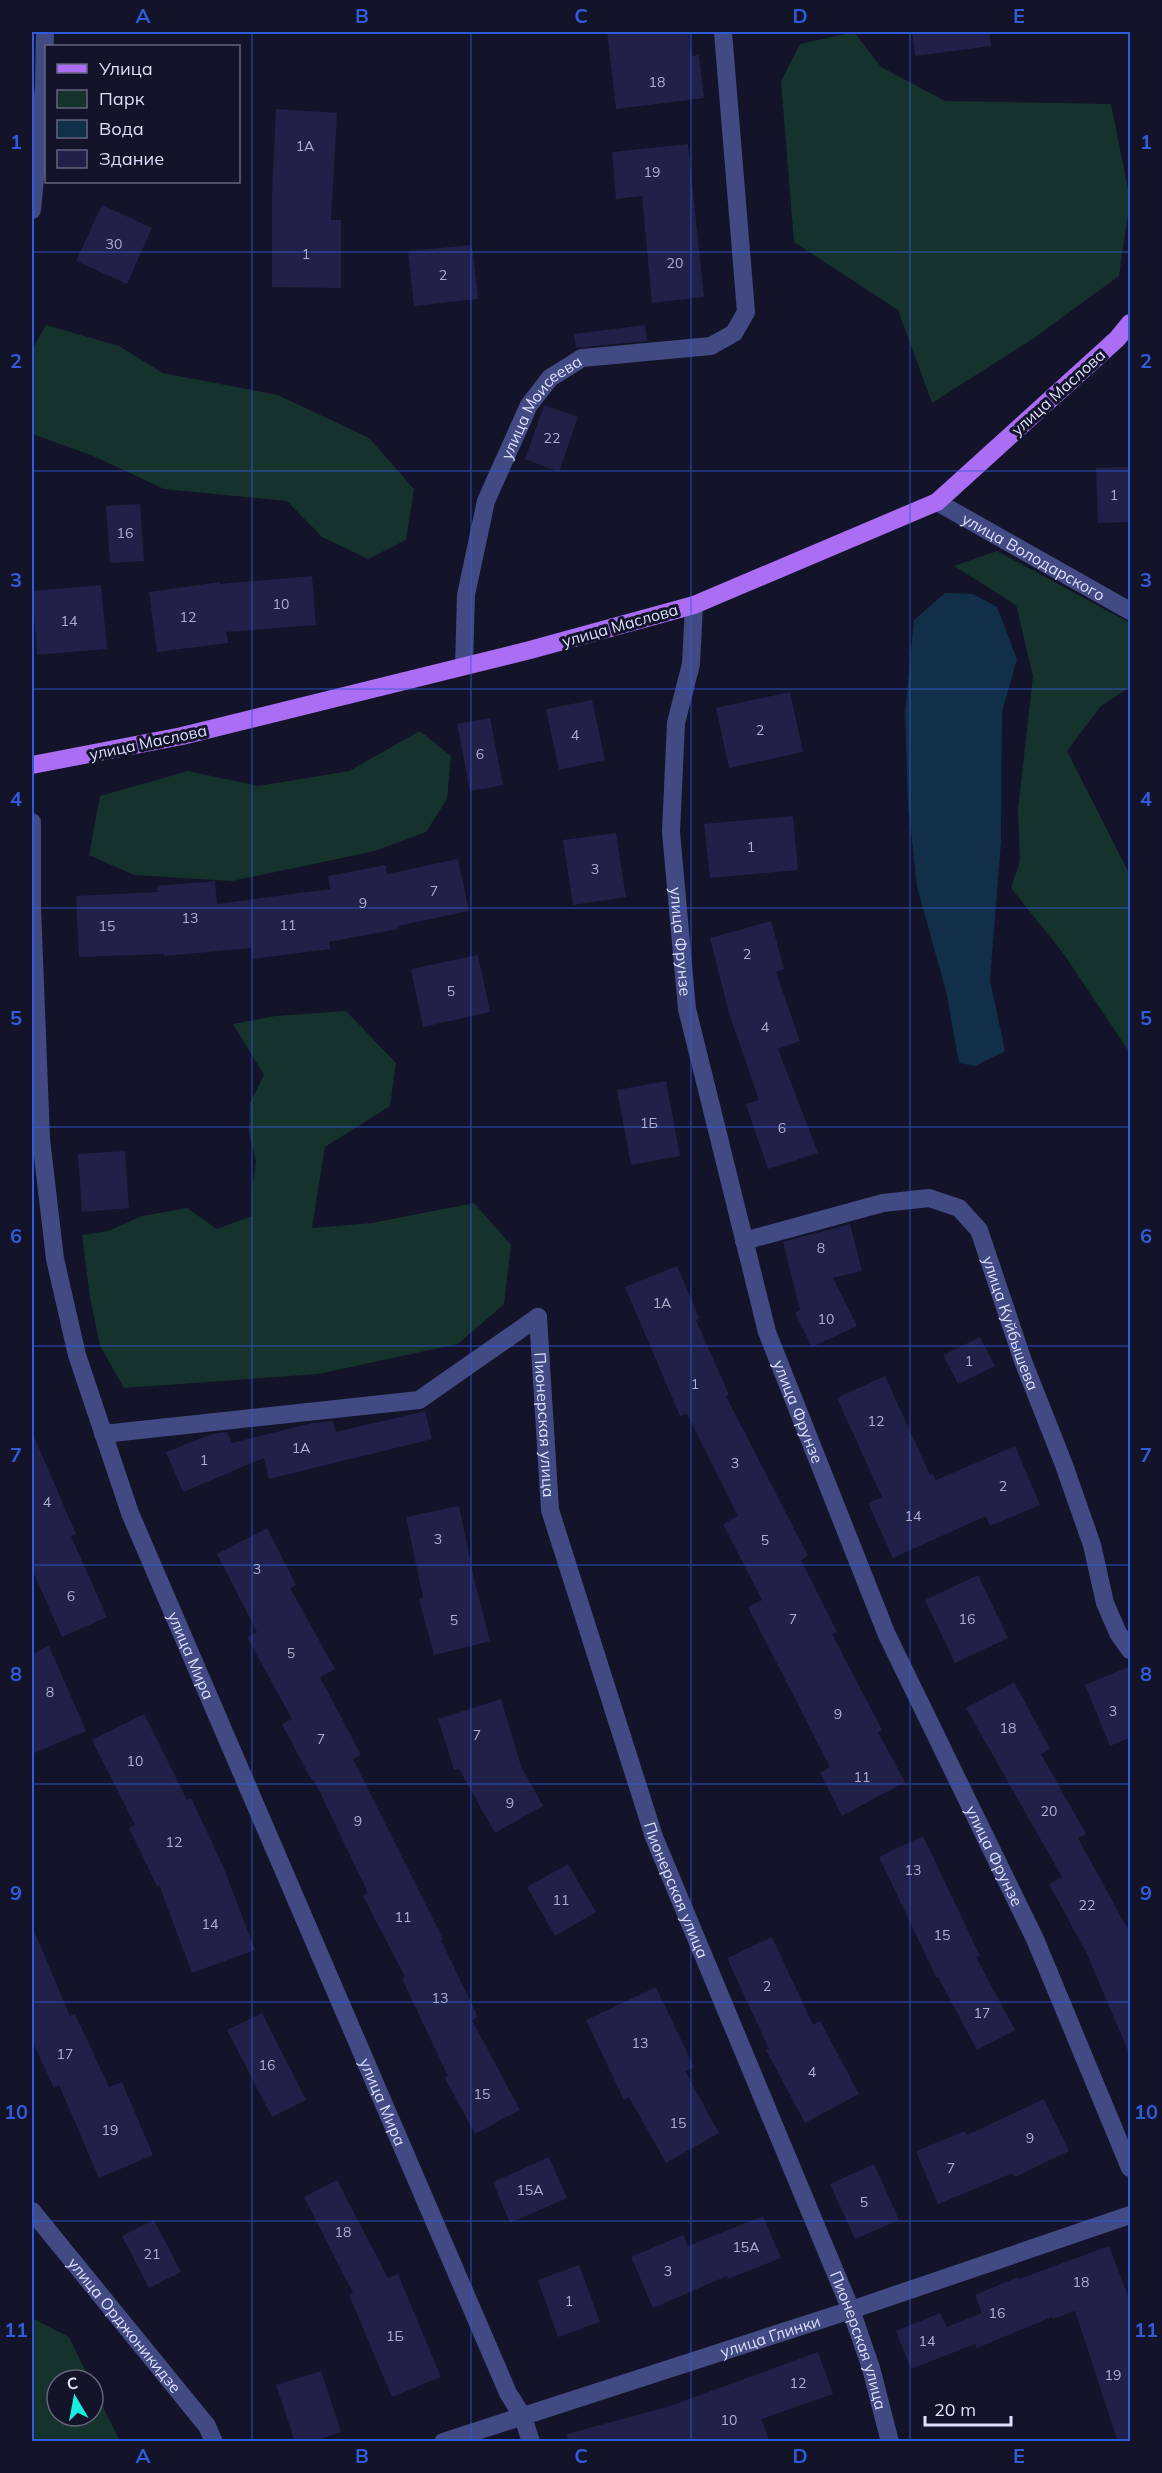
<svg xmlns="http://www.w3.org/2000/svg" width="1162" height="2473" font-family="Mulish,sans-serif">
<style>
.green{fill:#16322c}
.water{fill:#112f48}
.building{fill:#212048}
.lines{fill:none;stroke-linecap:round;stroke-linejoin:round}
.minor{stroke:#424a84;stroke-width:18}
.major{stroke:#aa6df3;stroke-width:18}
.grid{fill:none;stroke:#305cdc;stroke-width:1.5;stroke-opacity:0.55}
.labels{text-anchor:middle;stroke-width:6;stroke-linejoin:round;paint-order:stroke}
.number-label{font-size:14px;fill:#aeafcf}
.street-label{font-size:16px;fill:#dddffc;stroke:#131329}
.neatline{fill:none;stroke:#305cdc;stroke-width:2}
.grid-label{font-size:20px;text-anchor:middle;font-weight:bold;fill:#305cdc}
</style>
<rect width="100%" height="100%" fill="#131329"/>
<!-- green -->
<path class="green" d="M854,32l27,35 64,34 166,3 19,95 -11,77 -88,64 -99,63 -34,-93 -104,-68 -13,-161 19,-37z
M46,325l73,21 44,27 115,22 91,43 45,51 -8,51 -38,19 -46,-22 -35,-36 -123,-12 -73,-34 -59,-21v-84z
M997,551l133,72v64l-29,19 -34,45 63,124v178l-67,-100 -52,-65 9,-27 -2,-51 15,-134 -17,-71 -62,-39z
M420,731l31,25 -4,43 -21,33 -51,19 -143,30 -98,-6 -45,-20 11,-59 88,-25 70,15 91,-15z
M346,1011l50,52 -6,43 -65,41 -13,81 60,-5 102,-20 37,42 -7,59 -46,40 -140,30 -194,14 -24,-42 -10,-48 -8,-63 26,-4 34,-15 45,-8 30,21 35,-13v-28l4,-26 -7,-30 1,-29 14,-28 -31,-51 42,-8z
M32,2318l37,19 21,43h-33v36h36v-29l27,54h-88z"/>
<!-- water -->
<path class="water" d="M945,593l28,1 24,13 20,52 -15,53 -1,130 -11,138 15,71 -30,15 -16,-3 -13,-72 -29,-104 -9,-83 -3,-91 9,-93z"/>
<!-- building -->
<path class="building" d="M607,32h82l3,24 7,-1 5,43 -88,11z
M912,32h78l1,14 -76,10z
M276,109l61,4 -6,107h10v68l-69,-1v-94z
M688,144l16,153 -52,6 -10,-107 -26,3 -4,-47z
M102,205l50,23 -25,56 -51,-23z
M472,245l6,54 -64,7 -6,-55z
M645,325l2,16 -71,7 -2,-14z
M544,405l34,12 -19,55 -34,-13z
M1131,467v55l-33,1 -2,-55z
M140,504l4,57 -34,2 -4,-57z
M312,576l4,49 -90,7 2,11 -71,9 -8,-60 71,-10v2z
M101,585l6,64 -70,6 -5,-64z
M790,692l13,60 -74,16 -13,-60z
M592,700l13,60 -46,10 -13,-61z
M490,718l13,67 -33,6 -13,-67z
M793,816l5,54 -88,8 -6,-54z
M616,833l10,64 -53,8 -10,-65z
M458,859l11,52 -72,15 1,3 -69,13 1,7 -77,10 -2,-11 -87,8v-2l-85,3 -3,-61 82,-4 -1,-6 58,-5 2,23 113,-15 -2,-13 58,-11 1,9z
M771,921l13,48 -8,3 24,69 -22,8 40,104 -50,16 -22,-65 13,-4 -30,-87 -19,-75z
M478,955l12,57 -67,15 -12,-58z
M666,1081l14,75 -49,9 -14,-75z
M125,1151l4,57 -47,4 -4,-58z
M850,1224l12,47 -29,7 24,48 -45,21 -17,-34 5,-3 -17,-68z
M677,1266l22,52 -3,2 33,75 -3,1 82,160 -7,4 36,72 -5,2 50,96 -4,2 27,50 -63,34 -22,-43 10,-6 -82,-160 14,-7 -39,-76 15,-8 -51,-102 -7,2 -55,-129z
M980,1337l15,29 -37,18 -15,-29z
M885,1376l45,99 3,-1 3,6 79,-34 25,59 -50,21 -4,-10 -93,42 -25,-55 14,-6 -45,-99z
M425,1411l7,28 -163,40 -5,-21 -81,34 -17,-40 46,-18 15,-2 5,11 80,-20 21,-2 3,11z
M32,1432l44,102 -5,2 36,81 -45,20 -30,-68z
M459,1506l16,77 15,58 -56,14 -15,-56 4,-2 -17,-80z
M267,1528l29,57 -6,3 45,81 -15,8 41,78 -8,4 90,180 -2,1 37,77 -6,3 48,90 -45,24 -30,-56 3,-2 -46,-97 3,-2 -42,-81 5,-3 -54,-113 -2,1 -30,-57 10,-5 -45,-82 10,-5 -40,-78z
M978,1575l30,63 -53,25 -30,-63z
M49,1646l37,85 -54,23v-100z
M1131,1666v71l-21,9 -25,-61z
M1014,1682l36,67 -9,5 45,80 -8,4 53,97v123l-43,-102 -39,-72 13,-7 -96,-169z
M501,1699l20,67 22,40 -48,27 -36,-64 -5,1 -16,-51z
M144,1714l43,86 4,-2 32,68 32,84 -63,23 -33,-88 -2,1 -28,-58 6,-3 -43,-85z
M923,1836l57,120 -4,1 39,73 -38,20 -39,-73h-2l-57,-120z
M568,1864l28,48 -41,24 -28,-49z
M32,1926l38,90 5,-2 34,73 13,-5 31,73 -54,23 -40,-93 -5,3 -22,-47z
M772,1937l41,88 7,-4 39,73 -54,29 -39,-73 3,-1 -42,-91z
M656,1987l38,80 -9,4 34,62 -53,30 -37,-66 -5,3 -38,-80z
M262,2013l44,87 -34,17 -45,-87z
M1044,2099l25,52 -54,26 -2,-4 -75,31 -22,-53 49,-20 2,4z
M549,2157l18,41 -57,25 -17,-41z
M874,2164l25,56 -44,19 -25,-55z
M337,2180l51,98 10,-4 43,103 -49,20 -43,-102 4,-2 -49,-96z
M763,2216l18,42 -53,21 -1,-3 -74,32 -22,-51 52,-22 5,11z
M154,2220l27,52 -32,16 -27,-52z
M1109,2246l22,58v138h-13l-43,-131 -22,8 -1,-2 -75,31 -2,-4 -64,25 -15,-38 44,-18 7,14 35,-14 -7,-18 43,-18 1,2z
M579,2265l21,57 -42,15 -20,-57z
M818,2352l15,42 -72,25 9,23h-202l-1,-8 100,-27z
M321,2371l20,61 -29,10h-17l-19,-57z"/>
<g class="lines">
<!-- minor -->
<g class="minor">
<path d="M32,210l12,-124 1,-54"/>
<path id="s1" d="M937,502l193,109"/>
<path id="s2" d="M694,605l-3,59 -15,59 -5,109 16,177 80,323 120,303 148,304 95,229"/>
<path id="s3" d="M464,666l2,-71 20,-94 43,-96 21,-27 32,-20 129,-12 23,-13 12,-21 -23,-280"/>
<path id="s4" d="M32,822v85l9,232 14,120 22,96 53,158 378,880 15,24 8,25"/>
<path id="s5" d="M744,1241l139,-38 46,-5 30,10 20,22 44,131 41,104 28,80 13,58 13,30 12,17"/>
<path id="s6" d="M538,1317l12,193 104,327 197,473 20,58 19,74"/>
<path d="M103,1434l316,-34 119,-83"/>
<path id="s7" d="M32,2211l175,215 7,16"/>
<path id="s8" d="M443,2442l408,-132 279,-95"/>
</g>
<!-- major -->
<path class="major" d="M32,765l150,-29 348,-86 164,-45 243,-103 180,-163 13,-16"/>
</g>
<!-- grid -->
<path class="grid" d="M252,32v2410M471,32v2410M691,32v2410M910,32v2410M32,252h1098M32,471h1098M32,689h1098M32,908h1098M32,1127h1098M32,1346h1098M32,1565h1098M32,1784h1098M32,2002h1098M32,2221h1098"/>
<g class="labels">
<!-- number labels -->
<g class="number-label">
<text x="657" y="87">18</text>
<text x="305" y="151">1А</text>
<text x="652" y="177">19</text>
<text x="114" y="249">30</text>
<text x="306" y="259">1</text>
<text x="675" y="268">20</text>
<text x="443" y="280">2</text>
<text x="552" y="443">22</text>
<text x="1114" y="500">1</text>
<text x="125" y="538">16</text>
<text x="281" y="609">10</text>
<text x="188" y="622">12</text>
<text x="69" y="626">14</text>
<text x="760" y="735">2</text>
<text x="575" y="740">4</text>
<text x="480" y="759">6</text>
<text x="751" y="852">1</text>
<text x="595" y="874">3</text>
<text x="434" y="896">7</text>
<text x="363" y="908">9</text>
<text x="190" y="923">13</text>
<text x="288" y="930">11</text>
<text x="107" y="931">15</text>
<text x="747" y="959">2</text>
<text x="451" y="996">5</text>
<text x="765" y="1032">4</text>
<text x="649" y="1128">1Б</text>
<text x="782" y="1133">6</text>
<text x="821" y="1253">8</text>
<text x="662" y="1308">1А</text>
<text x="826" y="1324">10</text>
<text x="969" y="1366">1</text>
<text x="695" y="1389">1</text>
<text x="876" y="1426">12</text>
<text x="301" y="1453">1А</text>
<text x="204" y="1465">1</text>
<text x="735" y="1468">3</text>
<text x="1003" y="1491">2</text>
<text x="47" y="1507">4</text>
<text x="913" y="1521">14</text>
<text x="438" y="1544">3</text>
<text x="765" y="1545">5</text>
<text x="257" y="1574">3</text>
<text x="71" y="1601">6</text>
<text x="793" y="1624">7</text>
<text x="967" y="1624">16</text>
<text x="454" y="1625">5</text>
<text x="291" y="1658">5</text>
<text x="50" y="1697">8</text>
<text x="1113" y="1716">3</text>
<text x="838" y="1719">9</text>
<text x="1008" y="1733">18</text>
<text x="477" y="1740">7</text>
<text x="321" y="1744">7</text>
<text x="135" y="1766">10</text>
<text x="862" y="1782">11</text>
<text x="510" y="1808">9</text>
<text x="1049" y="1816">20</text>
<text x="358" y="1826">9</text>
<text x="174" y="1847">12</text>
<text x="913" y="1875">13</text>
<text x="561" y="1905">11</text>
<text x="1087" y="1910">22</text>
<text x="403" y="1922">11</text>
<text x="210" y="1929">14</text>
<text x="942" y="1940">15</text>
<text x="767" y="1991">2</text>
<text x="440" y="2003">13</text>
<text x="982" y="2018">17</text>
<text x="640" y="2048">13</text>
<text x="65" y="2059">17</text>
<text x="267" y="2070">16</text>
<text x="812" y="2077">4</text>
<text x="482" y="2099">15</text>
<text x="678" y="2128">15</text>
<text x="110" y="2135">19</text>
<text x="1030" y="2143">9</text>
<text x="951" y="2173">7</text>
<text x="530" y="2195">15А</text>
<text x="864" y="2207">5</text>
<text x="343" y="2237">18</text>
<text x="746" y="2252">15А</text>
<text x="152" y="2259">21</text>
<text x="668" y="2276">3</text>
<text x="1081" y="2287">18</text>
<text x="569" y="2306">1</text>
<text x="997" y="2318">16</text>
<text x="395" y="2341">1Б</text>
<text x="927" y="2346">14</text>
<text x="1113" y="2380">19</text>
<text x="798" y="2388">12</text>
<text x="729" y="2425">10</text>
</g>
<!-- street labels -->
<g class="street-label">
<text transform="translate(1058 392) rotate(-42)" y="6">улица Маслова</text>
<text dy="6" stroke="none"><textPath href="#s3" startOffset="278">улица Моисеева</textPath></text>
<text dy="6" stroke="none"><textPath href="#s1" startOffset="111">улица Володарского</textPath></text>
<text transform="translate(620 625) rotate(-16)" y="6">улица Маслова</text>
<text transform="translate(148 742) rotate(-12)" y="6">улица Маслова</text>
<text dy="6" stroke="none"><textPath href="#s2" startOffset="339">улица Фрунзе</textPath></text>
<text dy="6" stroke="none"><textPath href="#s5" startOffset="350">улица Куйбышева</textPath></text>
<text dy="6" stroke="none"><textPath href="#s2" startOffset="825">улица Фрунзе</textPath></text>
<text dy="6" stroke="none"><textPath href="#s6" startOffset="108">Пионерская улица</textPath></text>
<text dy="6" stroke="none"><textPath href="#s4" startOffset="858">улица Мира</textPath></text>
<text dy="6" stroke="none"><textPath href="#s2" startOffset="1311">улица Фрунзе</textPath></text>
<text dy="6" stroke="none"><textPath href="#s6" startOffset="594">Пионерская улица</textPath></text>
<text dy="6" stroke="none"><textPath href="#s4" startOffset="1344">улица Мира</textPath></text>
<text dy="6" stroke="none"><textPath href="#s7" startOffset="147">улица Орджоникидзе</textPath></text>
<text dy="6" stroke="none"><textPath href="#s8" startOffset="344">улица Глинки</textPath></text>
<text dy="6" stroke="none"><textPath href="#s6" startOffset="1080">Пионерская улица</textPath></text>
</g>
</g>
<!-- border -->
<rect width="1162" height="2473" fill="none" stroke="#131329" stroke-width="66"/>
<!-- legend -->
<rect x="45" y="45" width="195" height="138" fill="#131329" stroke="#64657d" stroke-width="1.5"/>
<rect x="57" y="64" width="30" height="9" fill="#aa6df3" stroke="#64657d" stroke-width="1.5"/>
<text x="99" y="75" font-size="18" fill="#dddffc">Улица</text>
<rect x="57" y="90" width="30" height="18" fill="#16322c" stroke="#64657d" stroke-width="1.5"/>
<text x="99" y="105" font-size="18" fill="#dddffc">Парк</text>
<rect x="57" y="120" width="30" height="18" fill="#112f48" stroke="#64657d" stroke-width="1.5"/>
<text x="99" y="135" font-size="18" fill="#dddffc">Вода</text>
<rect x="57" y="150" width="30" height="18" fill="#212048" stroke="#64657d" stroke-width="1.5"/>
<text x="99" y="165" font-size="18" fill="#dddffc">Здание</text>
<!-- north arrow -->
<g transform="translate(75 2398) rotate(350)"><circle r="28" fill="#131329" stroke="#64657d" stroke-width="1.5"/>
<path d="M0-4.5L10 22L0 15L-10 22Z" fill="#18edde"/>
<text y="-9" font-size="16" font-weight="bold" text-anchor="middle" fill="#dddffc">С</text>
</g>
<!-- scale -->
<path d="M925 2416v9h86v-9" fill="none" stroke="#dddffc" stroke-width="3"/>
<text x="934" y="2416" font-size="18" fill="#dddffc" stroke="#131329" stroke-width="4.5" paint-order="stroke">20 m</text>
<rect x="33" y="33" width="1096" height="2407" class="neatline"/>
<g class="grid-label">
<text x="143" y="23">A</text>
<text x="362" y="23">B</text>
<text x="581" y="23">C</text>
<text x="800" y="23">D</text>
<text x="1019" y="23">E</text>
<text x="16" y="149">1</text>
<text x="1146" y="149">1</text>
<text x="16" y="368">2</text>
<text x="1146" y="368">2</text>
<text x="16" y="587">3</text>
<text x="1146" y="587">3</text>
<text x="16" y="806">4</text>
<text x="1146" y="806">4</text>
<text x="16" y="1025">5</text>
<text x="1146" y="1025">5</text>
<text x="16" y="1243">6</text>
<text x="1146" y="1243">6</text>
<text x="16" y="1462">7</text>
<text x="1146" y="1462">7</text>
<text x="16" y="1681">8</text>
<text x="1146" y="1681">8</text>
<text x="16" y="1900">9</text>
<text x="1146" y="1900">9</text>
<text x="16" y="2119">10</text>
<text x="1146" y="2119">10</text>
<text x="16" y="2337">11</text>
<text x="1146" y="2337">11</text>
<text x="143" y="2463">A</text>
<text x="362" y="2463">B</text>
<text x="581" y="2463">C</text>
<text x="800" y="2463">D</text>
<text x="1019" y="2463">E</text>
</g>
</svg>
